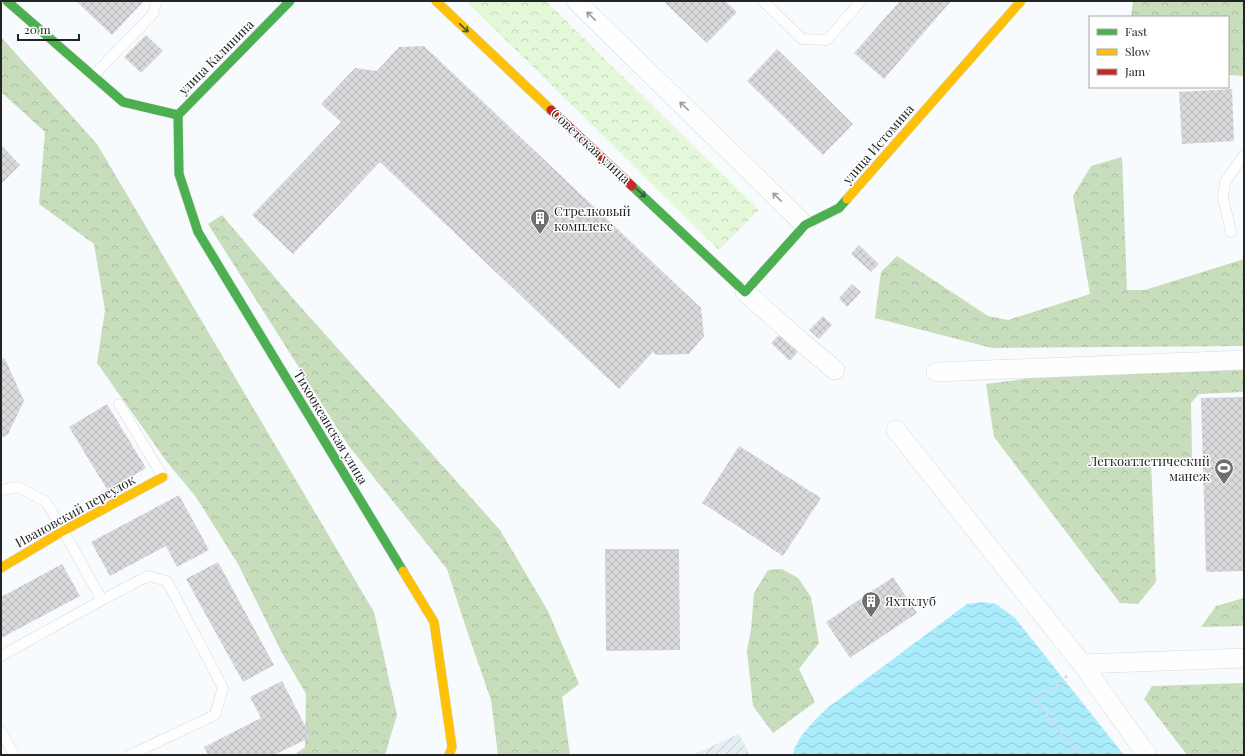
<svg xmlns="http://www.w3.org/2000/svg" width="1245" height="756" font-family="'Playfair Display',serif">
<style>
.industrial{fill:url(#industrial-furrows)}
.forest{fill:url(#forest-crowns)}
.park{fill:url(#park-crowns)}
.water{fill:url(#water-waves)}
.building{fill:url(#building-cross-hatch)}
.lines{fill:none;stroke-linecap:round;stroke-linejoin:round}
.lane-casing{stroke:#d6d8da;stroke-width:11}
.street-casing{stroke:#d6d8da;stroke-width:20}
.fast-casing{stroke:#d6d8da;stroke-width:10}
.slow-casing{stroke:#d6d8da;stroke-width:10}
.jam-casing{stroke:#d6d8da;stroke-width:10}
.path{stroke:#dadbdb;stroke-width:2.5;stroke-dasharray:3 3;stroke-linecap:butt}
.lane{stroke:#fefeff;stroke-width:10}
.street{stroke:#fefeff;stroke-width:19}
.fast{stroke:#4caf50;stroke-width:9}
.slow{stroke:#ffc107;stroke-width:9}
.jam{stroke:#c62828;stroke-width:9}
.oneway{stroke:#9b9c9d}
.oneway2{stroke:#335c37}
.labels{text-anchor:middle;stroke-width:3;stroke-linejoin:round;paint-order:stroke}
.street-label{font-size:13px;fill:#222426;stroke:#fff}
.poi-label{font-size:13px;fill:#222426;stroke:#fff;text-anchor:start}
</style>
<defs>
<pattern id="industrial-furrows" width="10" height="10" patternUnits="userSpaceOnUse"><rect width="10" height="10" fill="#e5eef3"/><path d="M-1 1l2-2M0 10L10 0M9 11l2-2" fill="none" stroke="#c4ccd0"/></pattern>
<pattern id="forest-crowns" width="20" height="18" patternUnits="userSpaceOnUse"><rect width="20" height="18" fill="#c7ddbc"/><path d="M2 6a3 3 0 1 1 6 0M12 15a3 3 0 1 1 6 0" fill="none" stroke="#abbea1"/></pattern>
<pattern id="park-crowns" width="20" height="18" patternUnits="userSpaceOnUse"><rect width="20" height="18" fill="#e4f8d9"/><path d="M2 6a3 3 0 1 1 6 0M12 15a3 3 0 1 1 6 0" fill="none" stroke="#c3d4ba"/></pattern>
<pattern id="water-waves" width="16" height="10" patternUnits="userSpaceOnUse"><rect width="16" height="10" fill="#aaebfc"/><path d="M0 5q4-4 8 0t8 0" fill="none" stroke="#92c9d8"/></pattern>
<pattern id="building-cross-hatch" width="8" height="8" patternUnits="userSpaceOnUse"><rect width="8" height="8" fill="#d9d9db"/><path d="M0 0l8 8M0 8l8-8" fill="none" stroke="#bababc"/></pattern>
</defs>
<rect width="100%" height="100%" fill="#f8fbfd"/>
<!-- industrial -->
<path class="industrial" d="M739,734l11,21h-58z"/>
<!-- forest -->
<path class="forest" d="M1133,1h111v75l-16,-1v-58h-97z
M1,37l96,107 277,468 23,103 -12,40h-91l11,-8 1,-53 -25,-43 -43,-87 -42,-67 -29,-35 -70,-99 8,-53 -11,-66 -55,-40 6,-72 -44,-40z
M1122,157l5,133h18l99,-31v87l-252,2 -117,-30 6,-46 16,-16 91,60 20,4 82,-26 -17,-98 18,-30z
M222,215l68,80 210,235 48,81 31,73 -17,13 8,58h-72l-7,-55 -26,-75 -18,-56 -99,-124 -140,-221z
M1244,369v23l-45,2 -8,9 1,56 -41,4 5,119 -18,22 -18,-1 -126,-166 -8,-53 45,-6z
M782,569l16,9 13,19 8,46 -20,26 16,33 -42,31 -20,-27 -6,-56 4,-20 3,-37 14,-23z
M1244,598v28l-43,1 15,-21z
M1244,683v72h-57l-43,-56 8,-13z"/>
<!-- park -->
<path class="park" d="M466,1h80l213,209 -40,40z"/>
<!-- water -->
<path class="water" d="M982,602l14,2 19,14 109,137h-331c2,-16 22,-35 33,-46l141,-105z"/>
<!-- building -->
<path class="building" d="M76,1h68l-32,34z
M663,1h62l12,11 -30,31z
M900,1h51l-67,78 -30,-26z
M146,35l17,16 -22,22 -17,-16z
M424,46l277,262 3,28 -15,18 -33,1 -3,-3 -34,37 -239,-227 -87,92 -41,-39 89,-93 -20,-18 34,-36 22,3 22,-24z
M777,49l76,75 -30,31 -76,-74z
M1232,89l2,52 -52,3 -3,-52z
M1,145l19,20 -19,19z
M859,245l20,19 -8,8 -20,-18z
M852,284l9,8 -14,15 -8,-9z
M823,316l9,9 -13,14 -10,-9z
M779,335l19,17 -8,9 -19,-18z
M1,358l4,1 19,42 -16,33 -7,4z
M1244,397v174l-38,1 -5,-174z
M107,404l39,64 -38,23 -39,-64z
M739,446l82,52 -38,58 -81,-53z
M179,495l30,55 -32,17 -11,-21 -56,30 -19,-34z
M605,549h74l1,101 -74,1z
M218,562l56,103 -31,17 -57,-103z
M62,564l18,32 -79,42v-41z
M893,577l24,36 -67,45 -24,-36z
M282,681l29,56 -37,18h-66l-4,-8 57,-29 -11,-21z"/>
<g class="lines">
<defs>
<path id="lane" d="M763,1l39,38 25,1 34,-39
M93,76l60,-62 4,-13
M1231,232l-8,-34 2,-16 19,-27
M119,404l44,73
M1,490l17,-3 28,15 10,16 46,82 46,-24 19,5 56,107 -8,27 -85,40
M1,656l101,-56
M1,731l13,24"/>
<path id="street" d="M576,1l229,224
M745,292l60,53 30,25
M936,372l308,-12
M896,430l186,234 65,91
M1082,664l162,-6"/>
<path id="fast" d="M7,1l116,101 55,13
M178,115l1,59 19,58 205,339
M178,115l112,-114
M632,186l113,106 60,-67 34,-17 8,-9"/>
<path id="slow" d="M436,1l115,109
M847,199l174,-198
M1,568l62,-37 100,-54
M403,571l31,51 18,125 -3,8"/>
<path id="jam" d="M551,110l81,76"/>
</defs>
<!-- lane casing -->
<use href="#lane" class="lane-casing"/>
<!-- street casing -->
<use href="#street" class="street-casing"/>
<!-- fast casing -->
<use href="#fast" class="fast-casing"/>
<!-- slow casing -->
<use href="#slow" class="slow-casing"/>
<!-- jam casing -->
<use href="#jam" class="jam-casing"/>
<!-- path -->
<path class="path" d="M1067,676l-30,25 42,54"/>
<!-- lane -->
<use href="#lane" class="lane"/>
<!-- street -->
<use href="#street" class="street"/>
<!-- fast -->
<use href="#fast" class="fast"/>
<!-- slow -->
<use href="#slow" class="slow"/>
<!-- jam -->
<use href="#jam" class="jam"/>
</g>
<!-- one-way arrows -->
<defs><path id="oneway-shaft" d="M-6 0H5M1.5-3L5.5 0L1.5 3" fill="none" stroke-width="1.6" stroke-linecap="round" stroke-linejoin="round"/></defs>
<g class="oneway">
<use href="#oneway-shaft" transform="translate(591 16) rotate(-136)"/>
<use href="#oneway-shaft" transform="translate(684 106) rotate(-136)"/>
<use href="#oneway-shaft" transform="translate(777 197) rotate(-136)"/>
</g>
<g class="oneway2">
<use href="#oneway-shaft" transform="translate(464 28) rotate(43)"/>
<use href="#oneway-shaft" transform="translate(641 193) rotate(43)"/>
</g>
<!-- icons -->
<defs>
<symbol id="building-pin" viewBox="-11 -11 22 30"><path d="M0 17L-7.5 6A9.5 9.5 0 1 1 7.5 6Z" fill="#6d6f71" stroke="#fff"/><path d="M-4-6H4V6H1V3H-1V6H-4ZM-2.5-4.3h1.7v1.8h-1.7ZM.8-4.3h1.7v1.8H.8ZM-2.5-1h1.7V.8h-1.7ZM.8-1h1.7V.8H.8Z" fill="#fff"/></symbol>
<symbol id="stadium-pin" viewBox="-11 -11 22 30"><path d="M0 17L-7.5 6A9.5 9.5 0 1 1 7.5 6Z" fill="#6d6f71" stroke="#fff"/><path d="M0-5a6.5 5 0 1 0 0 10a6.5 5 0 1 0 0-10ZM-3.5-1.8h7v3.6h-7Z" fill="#fff"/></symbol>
</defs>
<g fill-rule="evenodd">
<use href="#building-pin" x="529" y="207" width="22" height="30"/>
<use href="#stadium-pin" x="1213" y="457" width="22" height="30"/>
<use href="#building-pin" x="860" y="590" width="22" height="30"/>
</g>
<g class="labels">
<!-- street labels -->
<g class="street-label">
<text transform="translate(216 57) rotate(-45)" y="5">улица Калинина</text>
<text transform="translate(878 144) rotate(-49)" y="5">улица Истомина</text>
<text transform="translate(591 146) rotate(43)" y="5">Советская улица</text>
<text transform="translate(331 427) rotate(59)" y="5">Тихоокеанская улица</text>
<text transform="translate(75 511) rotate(-29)" y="5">Ивановский переулок</text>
</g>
<!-- poi labels -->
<g class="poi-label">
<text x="554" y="216">Стрелковый<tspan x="554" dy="15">комплекс</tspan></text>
<text x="1210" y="466" text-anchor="end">Легкоатлетический<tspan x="1210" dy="15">манеж</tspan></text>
<text x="885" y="606">Яхтклуб</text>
</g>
</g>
<!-- border -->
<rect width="1245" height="756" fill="none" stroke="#222426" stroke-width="4"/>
<!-- legend -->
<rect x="1089" y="16" width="140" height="72" fill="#ffffff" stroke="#a7a7a8"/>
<rect x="1097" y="29" width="20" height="6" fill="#4caf50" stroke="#a7a7a8"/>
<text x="1125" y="36" font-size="12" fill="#222426">Fast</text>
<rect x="1097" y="49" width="20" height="6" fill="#ffc107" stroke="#a7a7a8"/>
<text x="1125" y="56" font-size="12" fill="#222426">Slow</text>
<rect x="1097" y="69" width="20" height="6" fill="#c62828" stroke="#a7a7a8"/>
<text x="1125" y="76" font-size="12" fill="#222426">Jam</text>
<!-- scale -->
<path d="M18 34v6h61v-6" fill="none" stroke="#222426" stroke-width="2"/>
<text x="24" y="34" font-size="12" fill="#222426" stroke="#ffffff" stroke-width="3" paint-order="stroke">20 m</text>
</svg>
